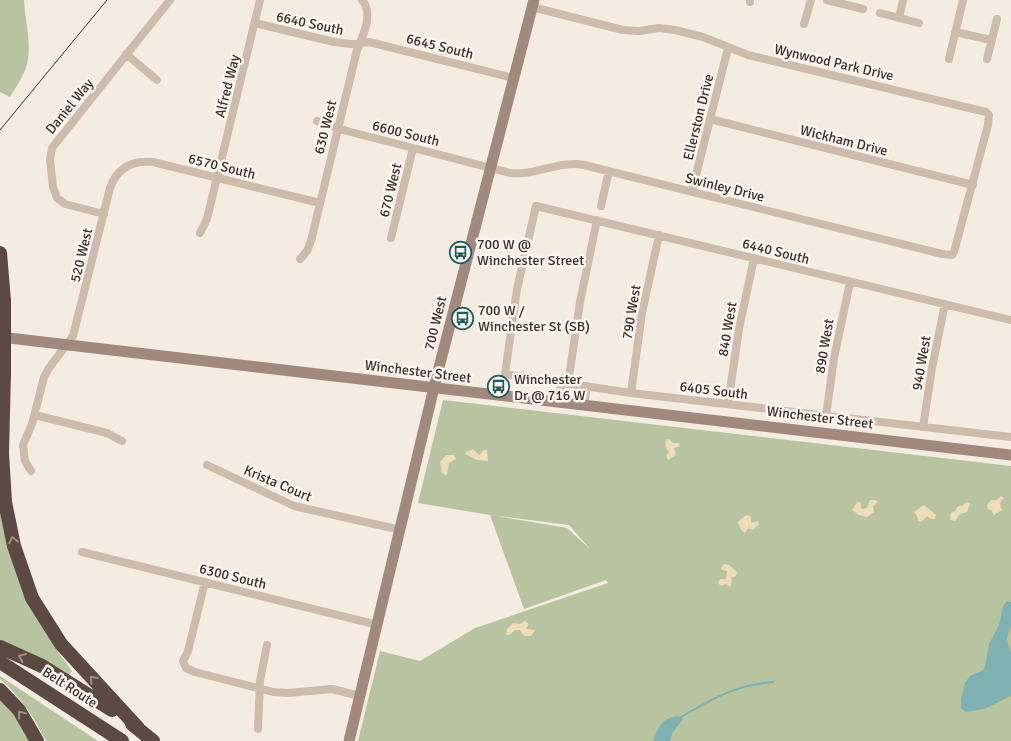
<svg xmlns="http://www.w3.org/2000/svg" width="1011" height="741" font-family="Signika,sans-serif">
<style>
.green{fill:#b8c4a0;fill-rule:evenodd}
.sand{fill:#efdcb8}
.water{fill:#7fb0b2}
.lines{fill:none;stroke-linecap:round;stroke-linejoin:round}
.stream{stroke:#7fb0b2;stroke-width:2}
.minor{stroke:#cdbbac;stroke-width:8}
.secondary{stroke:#a18a7d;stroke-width:11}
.motorway{stroke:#5c4a42;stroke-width:14}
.tram{stroke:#3b302b;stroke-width:1}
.motorway-bridge{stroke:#5c4a42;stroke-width:14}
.oneway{stroke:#9c8e87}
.labels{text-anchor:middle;stroke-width:5;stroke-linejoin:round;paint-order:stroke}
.street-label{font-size:14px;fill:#3b302b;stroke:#fbf5ee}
.poi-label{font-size:14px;fill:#3b302b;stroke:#fbf5ee;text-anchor:start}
</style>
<rect width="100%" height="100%" fill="#f4ebe1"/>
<!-- green -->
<path class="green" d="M0,0h24c1,21 8,44 3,64 -3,12 -11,23 -17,33l-10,-5z
M443,400l568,66v275h-653l22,-90 40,10 55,-33 133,-45 -2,-3 -82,29 -34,-94 -72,-12zM491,515l78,10 21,24 -23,-21z
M0,510c11,65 34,109 72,161l-3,4 -69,-34z
M0,676l9,6 89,59h-52c-12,-24 -26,-45 -46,-62z
M0,697l15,16 16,28h-31z"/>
<!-- sand -->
<path class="sand" d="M669,439l4,4h6l1,3 -6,2 2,7 -8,5 -2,-4 3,-4c-3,-3 -5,-8 -3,-12z
M473,449l6,6 5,-5h3l1,11 -11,-1 -12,-6 1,-2z
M446,455h8l2,4 -7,4 -2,11 -2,1 -3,-2 -2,-11z
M1001,496l3,2 -4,5 2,7 -8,5 -3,-5 -3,-1 -1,-4 4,-5h5z
M870,500h5l3,2 -5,4 1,6 -7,5 -8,-2 -7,-5 6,-9 3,2v6l6,-1z
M967,502l3,2 -3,8 -7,2 -5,7 -5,-1 1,-7 4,-2 3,-5h4z
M924,505l12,10 -1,4h-4l-4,-3 -6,6 -3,-1 -1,-5 -3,-4z
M748,515l3,2v6l7,-2 1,3 -6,6 -5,-2 -3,5 -4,-3 -3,-8 7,-6z
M724,564l5,1 8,7 -1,4 -5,2 1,5 -2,4 -4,-3 -5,2 -3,-3 2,-4h6l1,-8 -5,-1 -1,-2z
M525,621l4,3 -3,5 9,1 -4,6h-7l-4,-6h-5l-6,5 -3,-1 1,-5 6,-6 7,1z"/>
<!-- water -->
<path class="water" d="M1007,601l4,1v23l-4,14 4,14v43l-27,13 -18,3 -5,-4v-9l4,-16 5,-7 12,-5 3,-4 4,-23 10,-19 4,-19z
M678,716l5,3 -10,13 -3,9h-17c6,-15 9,-23 25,-25z"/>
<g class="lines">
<!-- stream -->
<path class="stream" d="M681,717c32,-18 53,-32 92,-35"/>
<!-- minor -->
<path class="minor" d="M827,0l36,9
M750,2v-2
M880,13l39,10
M899,18l4,-18
M255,23l79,19 16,2 19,-2 145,36
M804,24l7,-24
M955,32l36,8
M126,54l31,26
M949,59l14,-59
M987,59l10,-40
M710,119l263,66
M317,121l30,10 163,42c26,3 48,-13 74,-8l358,89 10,1 2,-3 34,-127 1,-10 -3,-3 -238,-57 -45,-18 -28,-7 -16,-2 -20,3 -16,-1 -91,-23
M692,191l36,-143
M601,206l8,-35
M104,214l-39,-10 -8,-6 -4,-11 -3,-27 2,-12 118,-148
M200,233l7,-14 53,-219
M391,238l22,-90
M300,259l7,-8 4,-10 46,-191c6,-14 17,-37 5,-50
M1011,320l-475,-114 -19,83 -12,85 126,19 380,44
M568,384l12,-82 17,-82
M631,393l11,-80 17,-78
M559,402l2,-19
M728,404l11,-75 15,-71
M584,405l3,-19
M35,415l72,18 15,8
M826,416l8,-58 16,-76
M923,427l9,-59 13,-64
M207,465l87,41 107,24
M31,471l-6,-10 -2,-16 9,-21 12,-47 5,-9 24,-32 37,-148c7,-20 22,-28 43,-26l167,41
M82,552l296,73
M205,582l-17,69 -5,10 3,7 9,4 78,20 15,1 44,-4 28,7
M258,729l2,-48 7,-36"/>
<!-- secondary -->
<path class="secondary" d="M0,337l1011,118
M349,741l87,-362 98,-379"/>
<!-- motorway -->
<path class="motorway" d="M0,253l4,48
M4,373l-2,80 3,49 9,44 18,52 29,46 77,84
M0,647l42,19 70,44
M0,662l122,79
M0,690l19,20 18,31
M132,724l21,17"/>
<!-- tram -->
<path class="tram" d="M0,130l107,-130"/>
<!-- motorway-bridge -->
<path class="motorway-bridge" d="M4,301v72"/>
</g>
<!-- one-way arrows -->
<defs><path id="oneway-chevron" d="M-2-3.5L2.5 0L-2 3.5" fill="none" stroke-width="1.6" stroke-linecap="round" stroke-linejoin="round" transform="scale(1.25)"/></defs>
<g class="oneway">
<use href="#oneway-chevron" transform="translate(13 540) rotate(-103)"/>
<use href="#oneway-chevron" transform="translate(22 657) rotate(-155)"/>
<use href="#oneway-chevron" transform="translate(93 679) rotate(-132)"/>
<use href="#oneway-chevron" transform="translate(21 714) rotate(-127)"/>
</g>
<!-- icons -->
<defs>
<symbol id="bus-ring" viewBox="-11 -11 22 22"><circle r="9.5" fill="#fbf5ee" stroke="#1f5a5e" stroke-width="1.5"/><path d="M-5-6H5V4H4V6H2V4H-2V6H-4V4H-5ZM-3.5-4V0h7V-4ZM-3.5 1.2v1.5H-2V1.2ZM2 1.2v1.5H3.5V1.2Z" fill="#1f5a5e"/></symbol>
</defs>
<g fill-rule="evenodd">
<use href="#bus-ring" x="448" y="240" width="25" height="25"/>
<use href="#bus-ring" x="450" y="306" width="25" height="25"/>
<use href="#bus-ring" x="486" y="374" width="25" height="25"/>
</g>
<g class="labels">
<!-- street labels -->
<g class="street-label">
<text transform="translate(310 23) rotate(12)" y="5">6640 South</text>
<text transform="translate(440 46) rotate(14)" y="5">6645 South</text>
<text transform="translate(834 62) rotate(13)" y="5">Wynwood Park Drive</text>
<text transform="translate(227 86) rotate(-76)" y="5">Alfred Way</text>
<text transform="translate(69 106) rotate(-51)" y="5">Daniel Way</text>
<text transform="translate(698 117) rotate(-76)" y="5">Ellerston Drive</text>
<text transform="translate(325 127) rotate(-76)" y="5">630 West</text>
<text transform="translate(406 133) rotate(14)" y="5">6600 South</text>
<text transform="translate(844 140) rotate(14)" y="5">Wickham Drive</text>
<text transform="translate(222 166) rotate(14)" y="5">6570 South</text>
<text transform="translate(725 187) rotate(14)" y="5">Swinley Drive</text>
<text transform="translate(390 190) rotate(-76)" y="5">670 West</text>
<text transform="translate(776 251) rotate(14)" y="5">6440 South</text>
<text transform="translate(81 255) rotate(-76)" y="5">520 West</text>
<text transform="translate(631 312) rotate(-80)" y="5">790 West</text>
<text transform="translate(435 323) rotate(-76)" y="5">700 West</text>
<text transform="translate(727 329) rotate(-80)" y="5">840 West</text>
<text transform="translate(824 346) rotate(-80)" y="5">890 West</text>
<text transform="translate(921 363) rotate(-80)" y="5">940 West</text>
<text transform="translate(418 371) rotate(7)" y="5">Winchester Street</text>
<text transform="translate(714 390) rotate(7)" y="5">6405 South</text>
<text transform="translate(820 417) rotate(7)" y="5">Winchester Street</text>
<text transform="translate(278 483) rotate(23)" y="5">Krista Court</text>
<text transform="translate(233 576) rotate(14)" y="5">6300 South</text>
<text transform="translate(70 687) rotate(33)" y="5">Belt Route</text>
</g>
<!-- poi labels -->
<g class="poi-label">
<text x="477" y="249">700 W @<tspan x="477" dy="16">Winchester Street</tspan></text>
<text x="478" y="315">700 W /<tspan x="478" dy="16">Winchester St (SB)</tspan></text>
<text x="514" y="384">Winchester<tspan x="514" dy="16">Dr @ 716 W</tspan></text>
</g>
</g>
</svg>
